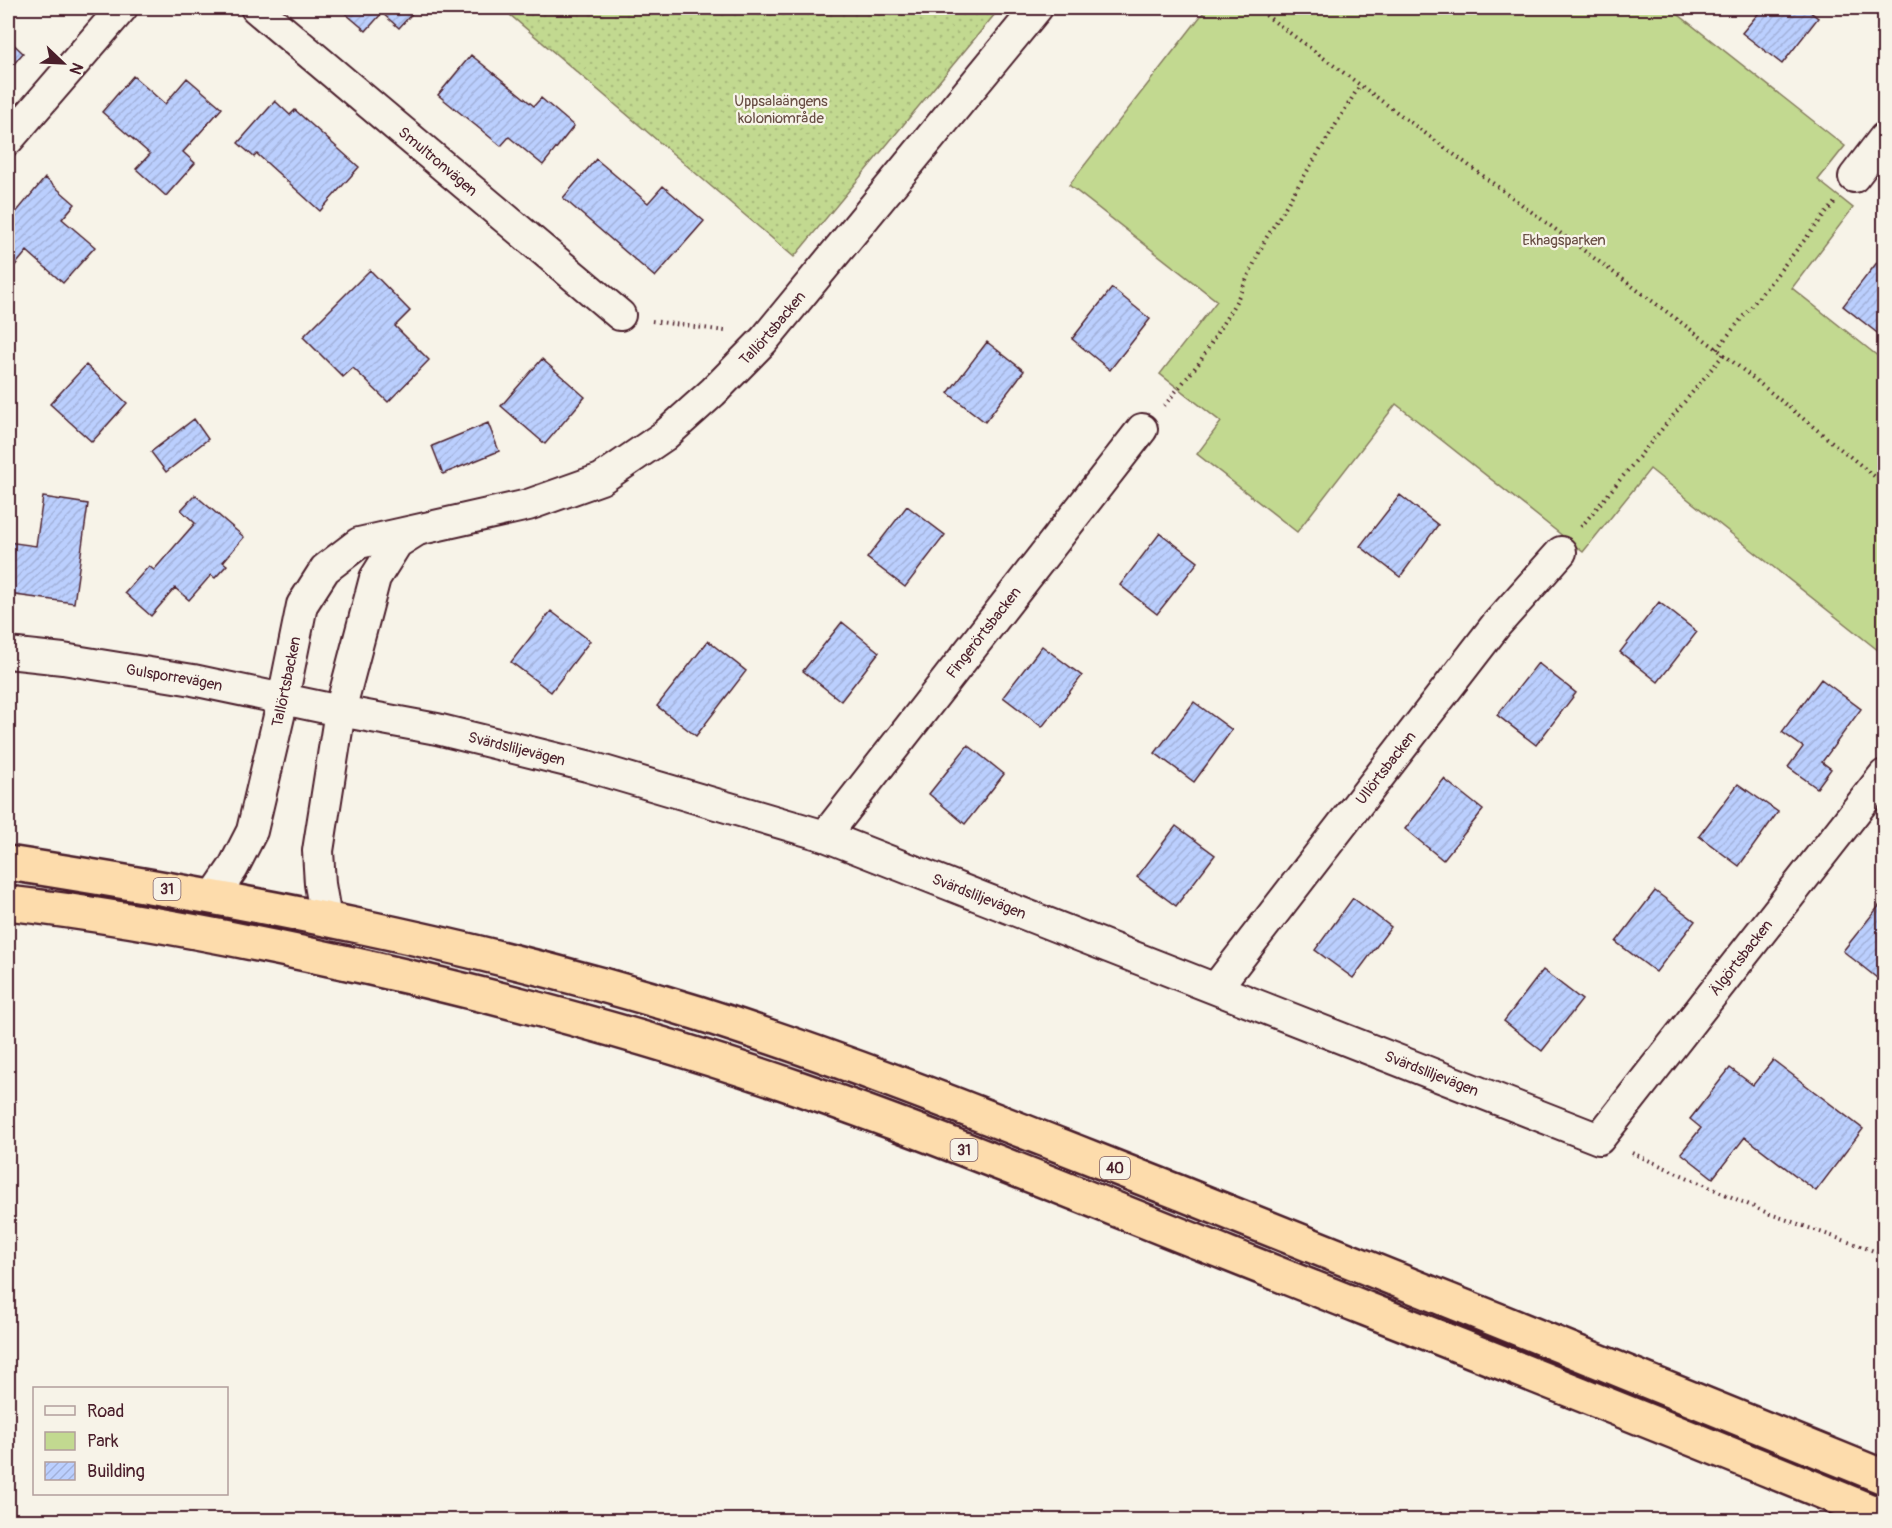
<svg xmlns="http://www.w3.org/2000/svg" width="1892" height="1528" font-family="Pangolin,sans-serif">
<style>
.park{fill:#c2d990;stroke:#867c5e;stroke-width:1.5}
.garden{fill:url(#garden-dots);stroke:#867c5e;stroke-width:1.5}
.building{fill:url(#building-hatch);stroke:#4a1f2b;stroke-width:1.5}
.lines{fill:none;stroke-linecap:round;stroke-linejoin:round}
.street-casing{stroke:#4a1f2b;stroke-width:34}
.highway-casing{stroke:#4a1f2b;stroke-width:38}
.path{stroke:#4a1f2b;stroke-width:4;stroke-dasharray:1.5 4.5;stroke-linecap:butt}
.street{stroke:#f7f3e8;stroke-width:30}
.highway{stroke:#fddcac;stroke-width:33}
.labels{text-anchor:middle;stroke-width:4.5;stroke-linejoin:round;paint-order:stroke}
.shield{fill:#f7f3e8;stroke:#7e5f64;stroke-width:1.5}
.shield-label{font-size:14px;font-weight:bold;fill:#4a1f2b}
.park-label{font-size:15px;fill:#684e44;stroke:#f7f3e8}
.street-label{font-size:15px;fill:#4a1f2b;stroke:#f7f3e8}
</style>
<defs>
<pattern id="garden-dots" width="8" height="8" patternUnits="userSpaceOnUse" patternTransform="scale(1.5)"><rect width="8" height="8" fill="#c2d990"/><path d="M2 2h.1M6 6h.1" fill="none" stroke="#a8ba7c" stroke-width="1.8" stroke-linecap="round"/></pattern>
<pattern id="building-hatch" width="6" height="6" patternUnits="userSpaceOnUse" patternTransform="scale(1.5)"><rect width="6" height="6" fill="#bbcffe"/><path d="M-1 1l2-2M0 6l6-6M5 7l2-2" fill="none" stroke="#a2b1da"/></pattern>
</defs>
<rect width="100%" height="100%" fill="#f7f3e8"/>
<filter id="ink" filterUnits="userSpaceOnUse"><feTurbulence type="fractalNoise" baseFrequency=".0167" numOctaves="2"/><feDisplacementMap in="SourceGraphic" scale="12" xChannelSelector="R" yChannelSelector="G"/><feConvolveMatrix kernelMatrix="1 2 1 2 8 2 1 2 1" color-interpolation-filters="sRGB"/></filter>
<g filter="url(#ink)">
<!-- park -->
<path class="park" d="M1207,8h463l175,138 -27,34 35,28 -61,80 92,73v294l-234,-186 -67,83 -187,-148 -99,128 -100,-78 24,-32 -61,-48 57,-73 -148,-116z"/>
<!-- garden -->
<path class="garden" d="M502,8h498l-206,249z"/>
<!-- building -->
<path class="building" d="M339,8h78l-18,20 -17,-15 -16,18z
M1763,8h42l13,10 -36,46 -40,-31z
M8,39l15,14 -15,18z
M471,55l63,51 7,-8 33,28 -31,39 -34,-28 -8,9 -63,-51z
M133,76l32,28 22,-26 35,30 -39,44 12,11 -29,33 -30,-27 14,-15 -48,-42z
M275,101l15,14 5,-5 64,57 -39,44 -63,-57 -3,3 -16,-14z
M596,159l52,44 15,-17 41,35 -49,56 -92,-79z
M45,178l30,26 -13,15 33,28 -32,36 -36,-32 -19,23v-52z
M1882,256l2,3v72l-3,5 -38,-30z
M370,270l40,41 -15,15 34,34 -41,42 -35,-34 -10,9 -40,-40z
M1112,288l38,31 -40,51 -38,-31z
M987,342l37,29 -39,51 -37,-29z
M542,359l43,38 -40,47 -44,-38z
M86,365l41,38 -35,39 -42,-38z
M194,419l14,20 -42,33 -15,-20z
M488,423l11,28 -56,23 -11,-28z
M195,495l49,42 -21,25 4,3 -12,13 -4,-3 -22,25 -14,-12 -24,28 -26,-23 24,-27 5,4 41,-47 -14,-13z
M1400,495l38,30 -38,52 -40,-31z
M43,497l45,7 -14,99 -66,-9v-52l28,4z
M907,506l38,29 -40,52 -38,-29z
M1160,533l38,29 -41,52 -37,-29z
M1659,602l38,30 -39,50 -38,-30z
M551,611l39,30 -39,51 -40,-30z
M842,622l37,30 -38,49 -38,-30z
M708,641l38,30 -50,65 -39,-30z
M1042,646l40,30 -40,51 -39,-30z
M1538,663l38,30 -40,52 -39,-30z
M1821,679l40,30 -39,53 9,7 -14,19 -29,-21 15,-20 -21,-15z
M1194,702l38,28 -38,52 -39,-29z
M968,745l36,29 -39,50 -36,-30z
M1444,779l39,31 -40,50 -38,-31z
M1738,784l40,28 -39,54 -40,-30z
M1176,826l39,29 -39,51 -39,-29z
M1655,891l40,30 -39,51 -40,-30z
M1353,898l38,29 -38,51 -38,-28z
M1883,901l1,1v77l-2,3 -39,-31z
M1543,970l39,30 -40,51 -38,-30z
M1773,1060l90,69 -47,62 -71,-54 -32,41 -32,-25 20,-25 -11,-9 40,-51 23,17z"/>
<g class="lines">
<defs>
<g id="street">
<path id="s1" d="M256,8l364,307"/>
<path d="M8,140l114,-132"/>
<path d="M1854,177l30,-39"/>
<path id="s2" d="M8,653l55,6 130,21 147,31 97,18 150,37 238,70 774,303 285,-364"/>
<path id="s3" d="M825,836l317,-407"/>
<path id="s4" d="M213,897l20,-29 19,-37 31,-132 19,-94 23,-36 34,-26 169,-38 73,-26 63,-43 49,-44 51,-52 273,-332"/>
<path d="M326,919l-6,-35 -2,-33 22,-140 35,-133 22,-35 19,-12"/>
<path id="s5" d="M1216,988l280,-363 65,-73"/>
</g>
<path id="highway" d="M8,863c232,36 465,80 690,150 164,52 324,118 485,181 234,93 468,188 701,283
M8,903c121,14 242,38 362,65 146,33 290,72 431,121 144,50 285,109 427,165 219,87 439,173 656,263"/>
</defs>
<!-- street casing -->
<use href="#street" class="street-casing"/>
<!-- highway casing -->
<use href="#highway" class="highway-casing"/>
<!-- path -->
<path class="path" d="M1256,8l461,341 167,135
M652,321l73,10
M1717,349l118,-147
M1164,406l35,-43 38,-63 28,-60 95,-155
M1581,527l143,-173
M1632,1153l138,61 107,38h7"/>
<!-- street -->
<use href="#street" class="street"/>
<!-- highway -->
<use href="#highway" class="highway"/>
</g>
</g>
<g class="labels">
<!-- shield labels -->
<g class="shield">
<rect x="153.5" y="878" width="27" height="22" rx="4.5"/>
<rect x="950.5" y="1139" width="27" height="22" rx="4.5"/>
<rect x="1100" y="1157" width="30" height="22" rx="4.5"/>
</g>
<g class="shield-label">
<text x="167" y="894">31</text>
<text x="964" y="1155">31</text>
<text x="1115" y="1173">40</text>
</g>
<!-- park labels -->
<g class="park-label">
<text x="781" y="106">Uppsalaängens<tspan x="781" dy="17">koloniområde</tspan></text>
<text x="1564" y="245">Ekhagsparken</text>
</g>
<!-- street labels -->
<g class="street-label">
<text dy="5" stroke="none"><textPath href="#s1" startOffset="238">Smultronvägen</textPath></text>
<text dy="5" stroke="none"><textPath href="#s4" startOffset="874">Tallörtsbacken</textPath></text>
<text dy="5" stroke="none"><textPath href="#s3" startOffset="258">Fingerörtsbacken</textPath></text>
<text dy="5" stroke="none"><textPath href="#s2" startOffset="168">Gulsporrevägen</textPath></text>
<text dy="5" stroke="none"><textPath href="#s4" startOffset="230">Tallörtsbacken</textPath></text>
<text dy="5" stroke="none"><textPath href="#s2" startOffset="518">Svärdsliljevägen</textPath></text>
<text dy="5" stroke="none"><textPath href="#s5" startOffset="278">Ullörtsbacken</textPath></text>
<text dy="5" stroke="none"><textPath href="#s2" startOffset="1004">Svärdsliljevägen</textPath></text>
<text dy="5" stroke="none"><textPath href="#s2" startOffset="1900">Älgörtsbacken</textPath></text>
<text dy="5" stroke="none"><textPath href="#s2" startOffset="1490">Svärdsliljevägen</textPath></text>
</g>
</g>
<!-- margin -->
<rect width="1892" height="1528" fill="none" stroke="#f7f3e8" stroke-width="30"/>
<rect x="15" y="15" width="1862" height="1498" fill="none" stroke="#4a1f2b" stroke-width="2" filter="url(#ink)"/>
<!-- legend -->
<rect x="33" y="1387" width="195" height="108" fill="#f7f3e8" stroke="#b29e9c" stroke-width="1.5"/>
<rect x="45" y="1406" width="30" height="9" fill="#f7f3e8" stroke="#b29e9c" stroke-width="1.5"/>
<text x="87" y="1417" font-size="18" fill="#4a1f2b">Road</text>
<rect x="45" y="1432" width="30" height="18" fill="#c2d990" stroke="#b29e9c" stroke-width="1.5"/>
<text x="87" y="1447" font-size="18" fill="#4a1f2b">Park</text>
<rect x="45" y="1462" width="30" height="18" fill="url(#building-hatch)" stroke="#b29e9c" stroke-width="1.5"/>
<text x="87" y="1477" font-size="18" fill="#4a1f2b">Building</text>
<!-- north arrow -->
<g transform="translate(63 63) rotate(113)" stroke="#f7f3e8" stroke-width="4.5" paint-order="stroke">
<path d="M0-4.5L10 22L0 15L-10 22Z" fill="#4a1f2b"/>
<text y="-9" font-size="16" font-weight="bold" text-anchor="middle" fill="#4a1f2b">N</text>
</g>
</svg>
